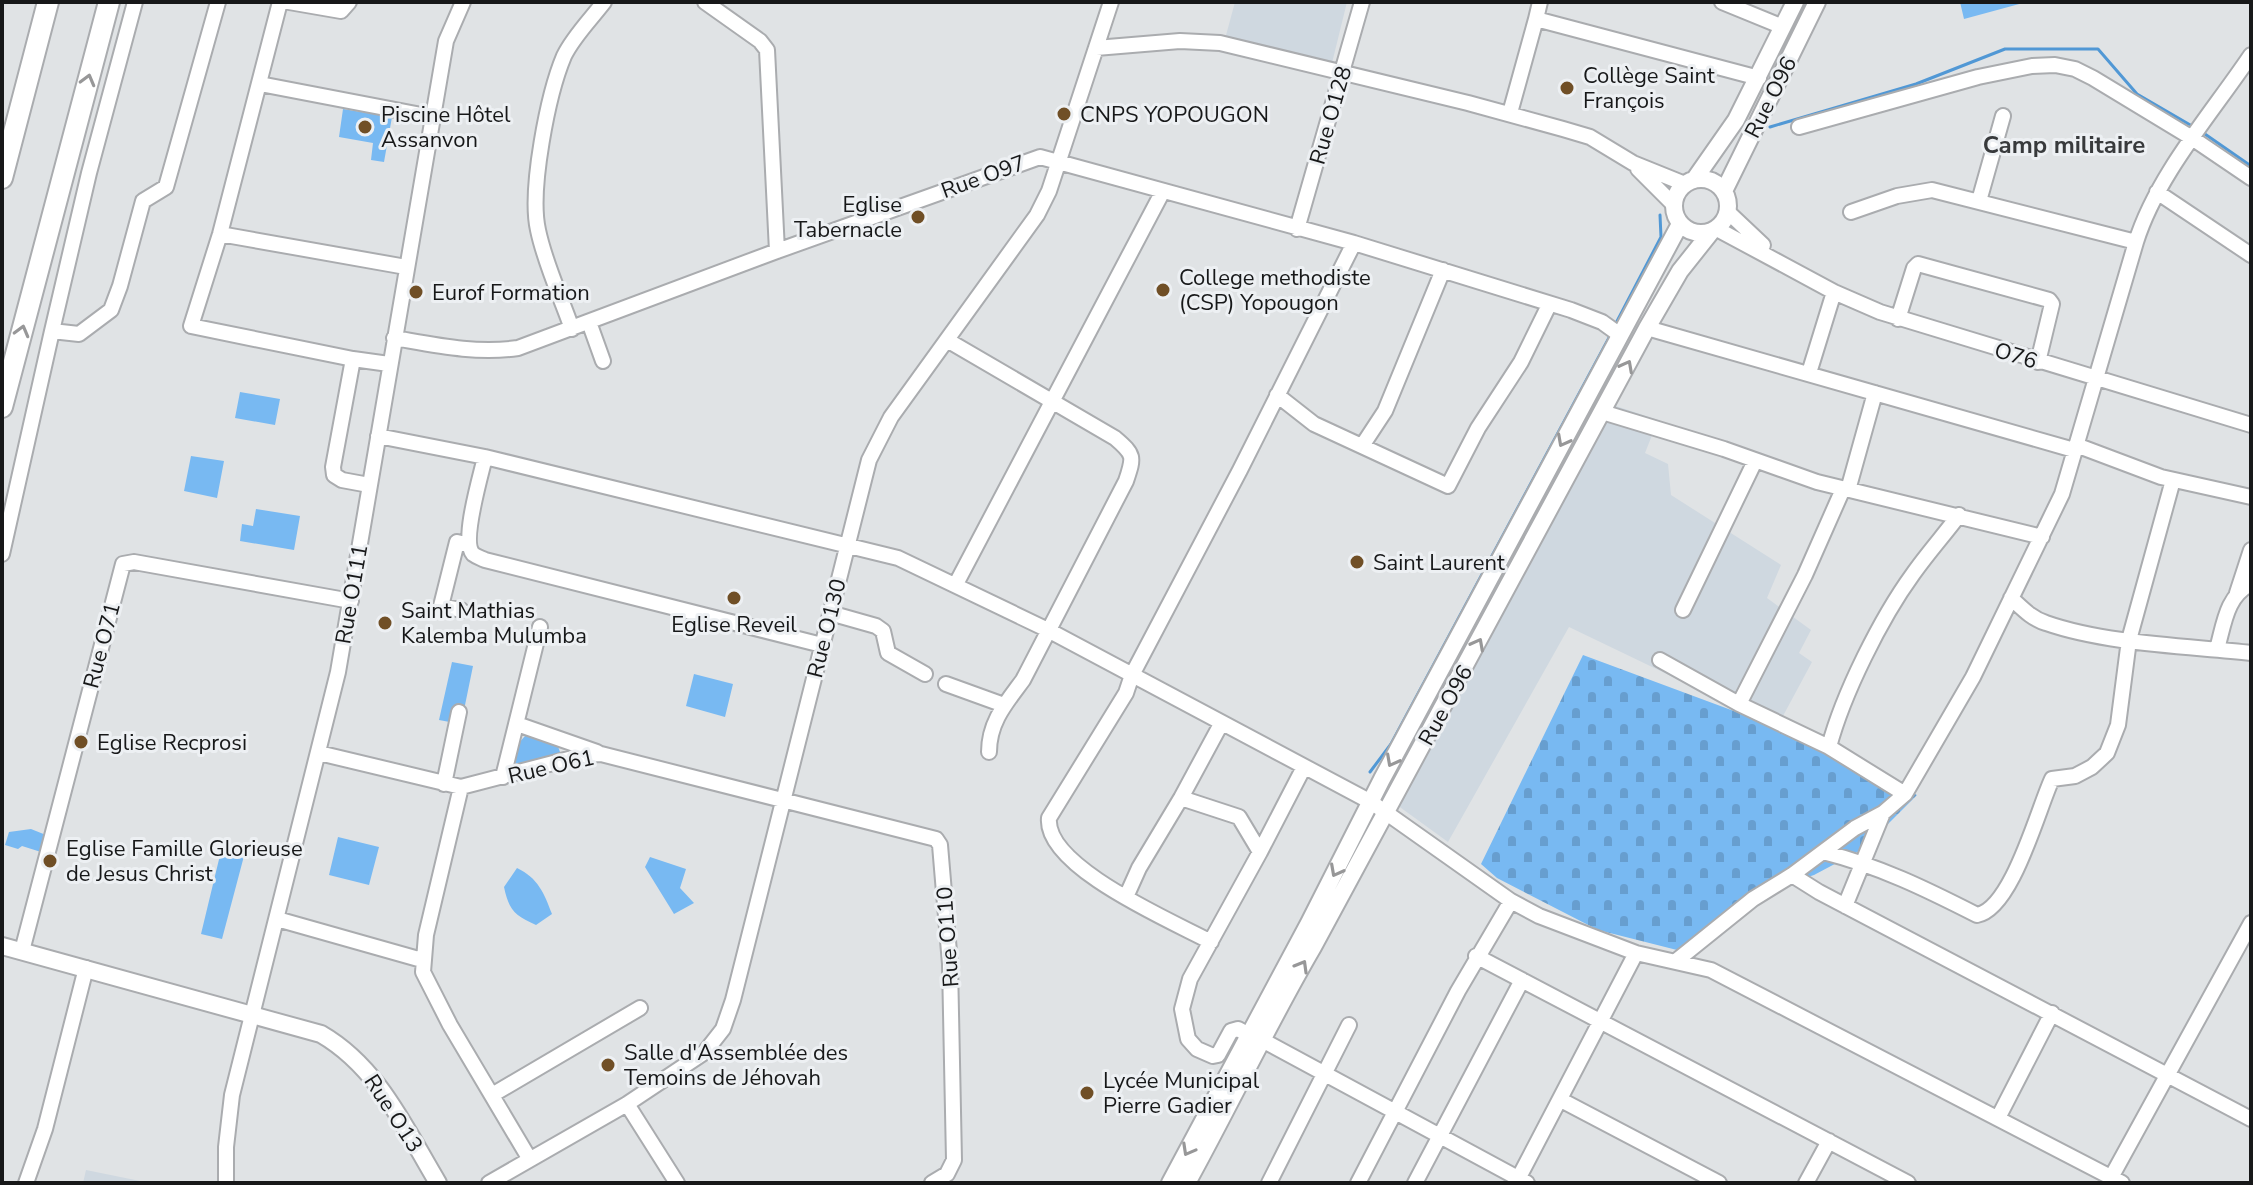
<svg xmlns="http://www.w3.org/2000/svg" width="2253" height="1185" font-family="'Nunito Sans',sans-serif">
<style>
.built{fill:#cfd8e0}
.green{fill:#78b9f2}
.cemetery{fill:url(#cemetery-stones)}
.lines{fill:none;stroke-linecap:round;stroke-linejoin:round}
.stream{stroke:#5198d5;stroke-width:3}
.minor-casing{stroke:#aaacaf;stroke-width:18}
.major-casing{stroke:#aaacaf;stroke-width:20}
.highway-casing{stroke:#aaacaf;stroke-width:24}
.minor{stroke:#fff;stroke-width:14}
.major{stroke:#fff;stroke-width:16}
.highway{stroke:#fff;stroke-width:20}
.oneway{stroke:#979798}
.poi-dot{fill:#704f26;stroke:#edf0f3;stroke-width:3}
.labels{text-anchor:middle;stroke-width:6;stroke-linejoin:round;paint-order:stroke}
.poi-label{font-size:22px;fill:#171819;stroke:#edf0f3;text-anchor:start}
.street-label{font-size:22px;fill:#171819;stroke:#edf0f3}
.neighbourhood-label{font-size:24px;font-weight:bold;fill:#383a3c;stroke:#edf0f3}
</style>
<defs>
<pattern id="cemetery-stones" width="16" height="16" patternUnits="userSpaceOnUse" patternTransform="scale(2)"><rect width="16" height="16" fill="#78b9f2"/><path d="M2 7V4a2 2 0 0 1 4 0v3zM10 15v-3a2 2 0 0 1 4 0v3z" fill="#679ecf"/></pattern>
</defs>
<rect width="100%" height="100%" fill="#e0e3e5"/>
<!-- built -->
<path class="built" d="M1235,2h112l-15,61 -107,-24z
M1613,405l45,15 -13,33 23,11 3,31 110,70 -14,33 44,32 -12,23 13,9 -35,65 -208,-100 -121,215 -51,-37z
M86,1170l64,13h-67z"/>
<!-- green -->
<path class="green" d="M1960,2h63v1l-59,16z
M343,109l49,8 -8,45 -13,-2 2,-17 -34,-6z
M240,392l40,7 -5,26 -40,-7z
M191,456l33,5 -7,37 -33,-7z
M256,509l44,7 -6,34 -54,-9 2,-17 11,2z
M452,662l21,4 -9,44 -9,13 -16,-3z
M694,674l39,10 -8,33 -39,-11z
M536,734l20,7 4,11 -4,7 -38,9 -6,-8 5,-15 8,-9z
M31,829l15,6 -5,17 -19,-6 -4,3 -13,-4 4,-13z
M338,837l41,10 -10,38 -40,-10z
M221,851l23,5 -22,83 -21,-5z
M650,857l36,12 -6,19 14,15 -20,11 -29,-47z
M517,868c21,10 27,25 35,46l-16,11c-22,-10 -27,-15 -32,-38z"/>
<!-- cemetery -->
<path class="cemetery" d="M1583,655l194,72 140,68 -54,54 -49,26 -64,21 -73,54 -79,-20 -101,-52 -16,-14z"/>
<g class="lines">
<!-- stream -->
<path class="stream" d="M1770,127l146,-43 89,-35h93l39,45 55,32
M2202,132l49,34
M1614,327l47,-90 -1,-22
M1370,772l21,-28 220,-410"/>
<defs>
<path id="minor" d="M135,2l-46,171 -37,158 27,3 32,-24 9,-24 23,-85 23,-14 52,-185
M280,2l-60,232 -29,92 162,33 36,5
M289,2l52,9 8,-9
M705,2l55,39 7,9 10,201
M1722,2l61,25
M1536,19l4,-17
M1096,48l84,-7 40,2 248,60 95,26 27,8 43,26 52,21
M260,84l172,33
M1510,113l26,-94 223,59
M1799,127l179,-50 54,-11 23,-1 20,4 18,9 99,60 59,40
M1638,169l35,35
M2157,192l94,63
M1979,201l24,-85
M1728,212l35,33
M1851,212l46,-16 35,-6 204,52
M1297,229l65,-227
M1717,229l117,63 46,20 371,113
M220,234l186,33
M1898,319l16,-51 4,-4 131,36 3,4 -14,58
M589,322l14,39
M1647,328l427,122
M572,329c-11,-32 -27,-65 -34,-99 -9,-40 10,-136 26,-174 9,-19 27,-37 40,-54
M394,338c41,7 81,16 124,10l259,-97 263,-94 314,86 217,67 31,12 18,13
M947,340l168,98c20,17 19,19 11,43l-103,199c-17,23 -34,42 -34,72
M353,359l-20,108 1,8 8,5 27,5
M1809,373l25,-81
M1277,395l37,29 134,62 30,-58 43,-66 28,-57
M1602,412l122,37 93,33 225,55
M378,436l107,21 413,101 150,72 323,172 140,99 28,15 97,37 75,17 411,213
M2076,445l85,32 90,20
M1362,446l23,-35 58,-141
M485,457c-4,18 -24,84 -12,97 4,3 8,4 12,6l337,85
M1848,490l27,-97
M2,554l50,-223
M956,584l207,-393
M2237,593l14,-43
M2011,598c11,10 21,21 35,25 60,21 142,23 205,30
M461,610l-20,-4 16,-64 12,3
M1683,610l72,-149
M830,613l46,13 7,5 5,22 37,21
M2217,649c7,-24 9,-53 34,-65
M1660,660l79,44 90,43 76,47
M946,684l58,21
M1739,704l66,-129 38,-86
M517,724l80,28
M1829,747c14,-53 52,-129 84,-173 14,-20 31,-39 46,-59
M319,753l142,34 123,-32 17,-1 335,85 4,6 10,119 4,196 -7,14 -15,9
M503,777l37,-150
M444,784l15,-72
M461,787l-35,148 -3,37 27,53 79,133
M1181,798l58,19 21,35 -70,127 -8,30 6,30 9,10 16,7 5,-1 13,-24 7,-2 11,6
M1260,852l44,-85
M1823,852c56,14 103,37 154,63 35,-6 61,-106 75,-136l23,-3 17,-9 15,-14 11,-28 11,-85 44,-160
M1792,875l63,-47 28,-15 22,-19 68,-117 89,-183 74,-252c21,-67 76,-129 115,-187
M1126,897l13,-29 42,-70 40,-74
M1845,906l38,-93
M277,919l145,41
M1211,942c-37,-20 -167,-75 -162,-124l77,-125 6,-18 108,-205 114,-227
M22,951l101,-387 11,-2 217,39
M1476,956l432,227
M1676,961l77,-62 39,-24 27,17 432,227
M1262,1040l265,143
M492,1095l148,-87
M1561,1100l158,83
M627,1104l50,79
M1998,1118l54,-105
M26,1183l19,-54 41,-161
M226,1183v-36l6,-52 106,-423 108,-631 17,-39
M489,1183l138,-79 78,-52 18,-23 10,-29 136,-540 22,-43 146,-202 12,-24 62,-189
M1269,1183l80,-158
M1358,1183l100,-192 53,-90
M1415,1183l107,-203
M1516,1183l120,-230
M1806,1183l23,-42
M2108,1183l143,-260"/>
<path id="major" d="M1674 206a27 27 0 1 1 54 0a27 27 0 1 1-54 0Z
M1694,180l42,-60 59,-118
M1724,191l93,-189
M2,946l319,88c57,33 84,94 117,149
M1170,1183l139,-260 73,-144 298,-555
M1187,1183c43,-78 81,-159 126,-236l334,-619 33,-57 31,-39"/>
<path id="highway" d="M2,178l46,-176
M2,407l107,-405"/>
</defs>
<!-- minor casing -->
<use href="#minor" class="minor-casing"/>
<!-- major casing -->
<use href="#major" class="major-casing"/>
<!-- highway casing -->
<use href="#highway" class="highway-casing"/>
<!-- minor -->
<use href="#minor" class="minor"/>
<!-- major -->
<use href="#major" class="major"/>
<!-- highway -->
<use href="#highway" class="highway"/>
</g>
<!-- one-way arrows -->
<defs><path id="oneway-chevron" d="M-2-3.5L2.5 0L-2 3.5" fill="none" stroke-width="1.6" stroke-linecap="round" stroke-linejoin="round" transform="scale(2)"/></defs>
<g class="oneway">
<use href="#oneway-chevron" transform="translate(88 80) rotate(-75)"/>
<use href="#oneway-chevron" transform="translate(22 331) rotate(-75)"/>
<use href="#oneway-chevron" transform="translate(1627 366) rotate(-62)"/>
<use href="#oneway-chevron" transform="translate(1563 441) rotate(118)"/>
<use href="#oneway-chevron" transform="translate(1478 644) rotate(-62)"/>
<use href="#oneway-chevron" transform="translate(1392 761) rotate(118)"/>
<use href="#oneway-chevron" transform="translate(1336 871) rotate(118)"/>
<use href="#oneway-chevron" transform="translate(1302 966) rotate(-60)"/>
<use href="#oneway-chevron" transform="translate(1188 1150) rotate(119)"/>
</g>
<!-- markers -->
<g class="poi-dot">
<circle cx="1567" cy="88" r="8"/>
<circle cx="1064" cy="114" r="8"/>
<circle cx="365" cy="127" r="8"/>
<circle cx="918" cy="217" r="8"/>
<circle cx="1163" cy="290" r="8"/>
<circle cx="416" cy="292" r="8"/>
<circle cx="1357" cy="562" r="8"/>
<circle cx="734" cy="598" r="8"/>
<circle cx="385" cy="623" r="8"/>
<circle cx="81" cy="742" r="8"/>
<circle cx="50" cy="861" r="8"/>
<circle cx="608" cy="1065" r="8"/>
<circle cx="1087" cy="1093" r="8"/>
</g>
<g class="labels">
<!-- poi labels -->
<g class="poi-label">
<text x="1583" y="83">Collège Saint<tspan x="1583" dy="25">François</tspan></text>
<text x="381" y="122">Piscine Hôtel<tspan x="381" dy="25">Assanvon</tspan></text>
<text x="1080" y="122">CNPS YOPOUGON</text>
<text x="902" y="212" text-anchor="end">Eglise<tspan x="902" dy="25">Tabernacle</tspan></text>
<text x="1179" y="285">College methodiste<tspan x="1179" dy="25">(CSP) Yopougon</tspan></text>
<text x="432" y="300">Eurof Formation</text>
<text x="1373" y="570">Saint Laurent</text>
<text x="401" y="618">Saint Mathias<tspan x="401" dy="25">Kalemba Mulumba</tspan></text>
<text x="734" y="632" text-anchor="middle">Eglise Reveil</text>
<text x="97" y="750">Eglise Recprosi</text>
<text x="66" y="856">Eglise Famille Glorieuse<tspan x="66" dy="25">de Jesus Christ</tspan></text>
<text x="624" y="1060">Salle d'Assemblée des<tspan x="624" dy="25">Temoins de Jéhovah</tspan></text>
<text x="1103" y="1088">Lycée Municipal<tspan x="1103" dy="25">Pierre Gadier</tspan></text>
</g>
<!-- street labels -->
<g class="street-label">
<text transform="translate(1770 97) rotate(-63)" y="8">Rue O96</text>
<text transform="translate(1330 115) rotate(-74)" y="8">Rue O128</text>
<text transform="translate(983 176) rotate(-20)" y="8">Rue O97</text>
<text transform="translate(2016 355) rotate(17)" y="8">O76</text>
<text transform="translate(351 594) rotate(-80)" y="8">Rue O111</text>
<text transform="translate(826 628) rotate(-76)" y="8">Rue O130</text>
<text transform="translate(101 645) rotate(-75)" y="8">Rue O71</text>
<text transform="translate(1445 705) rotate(-61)" y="8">Rue O96</text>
<text transform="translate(551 766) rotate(-13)" y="8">Rue O61</text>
<text transform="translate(947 937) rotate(-94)" y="8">Rue O110</text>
<text transform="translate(394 1113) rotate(57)" y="8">Rue O13</text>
</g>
<!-- neighbourhood labels -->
<g class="neighbourhood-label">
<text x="2064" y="153">Camp militaire</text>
</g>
</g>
<!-- border -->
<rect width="2253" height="1185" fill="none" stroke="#171819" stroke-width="8"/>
</svg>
